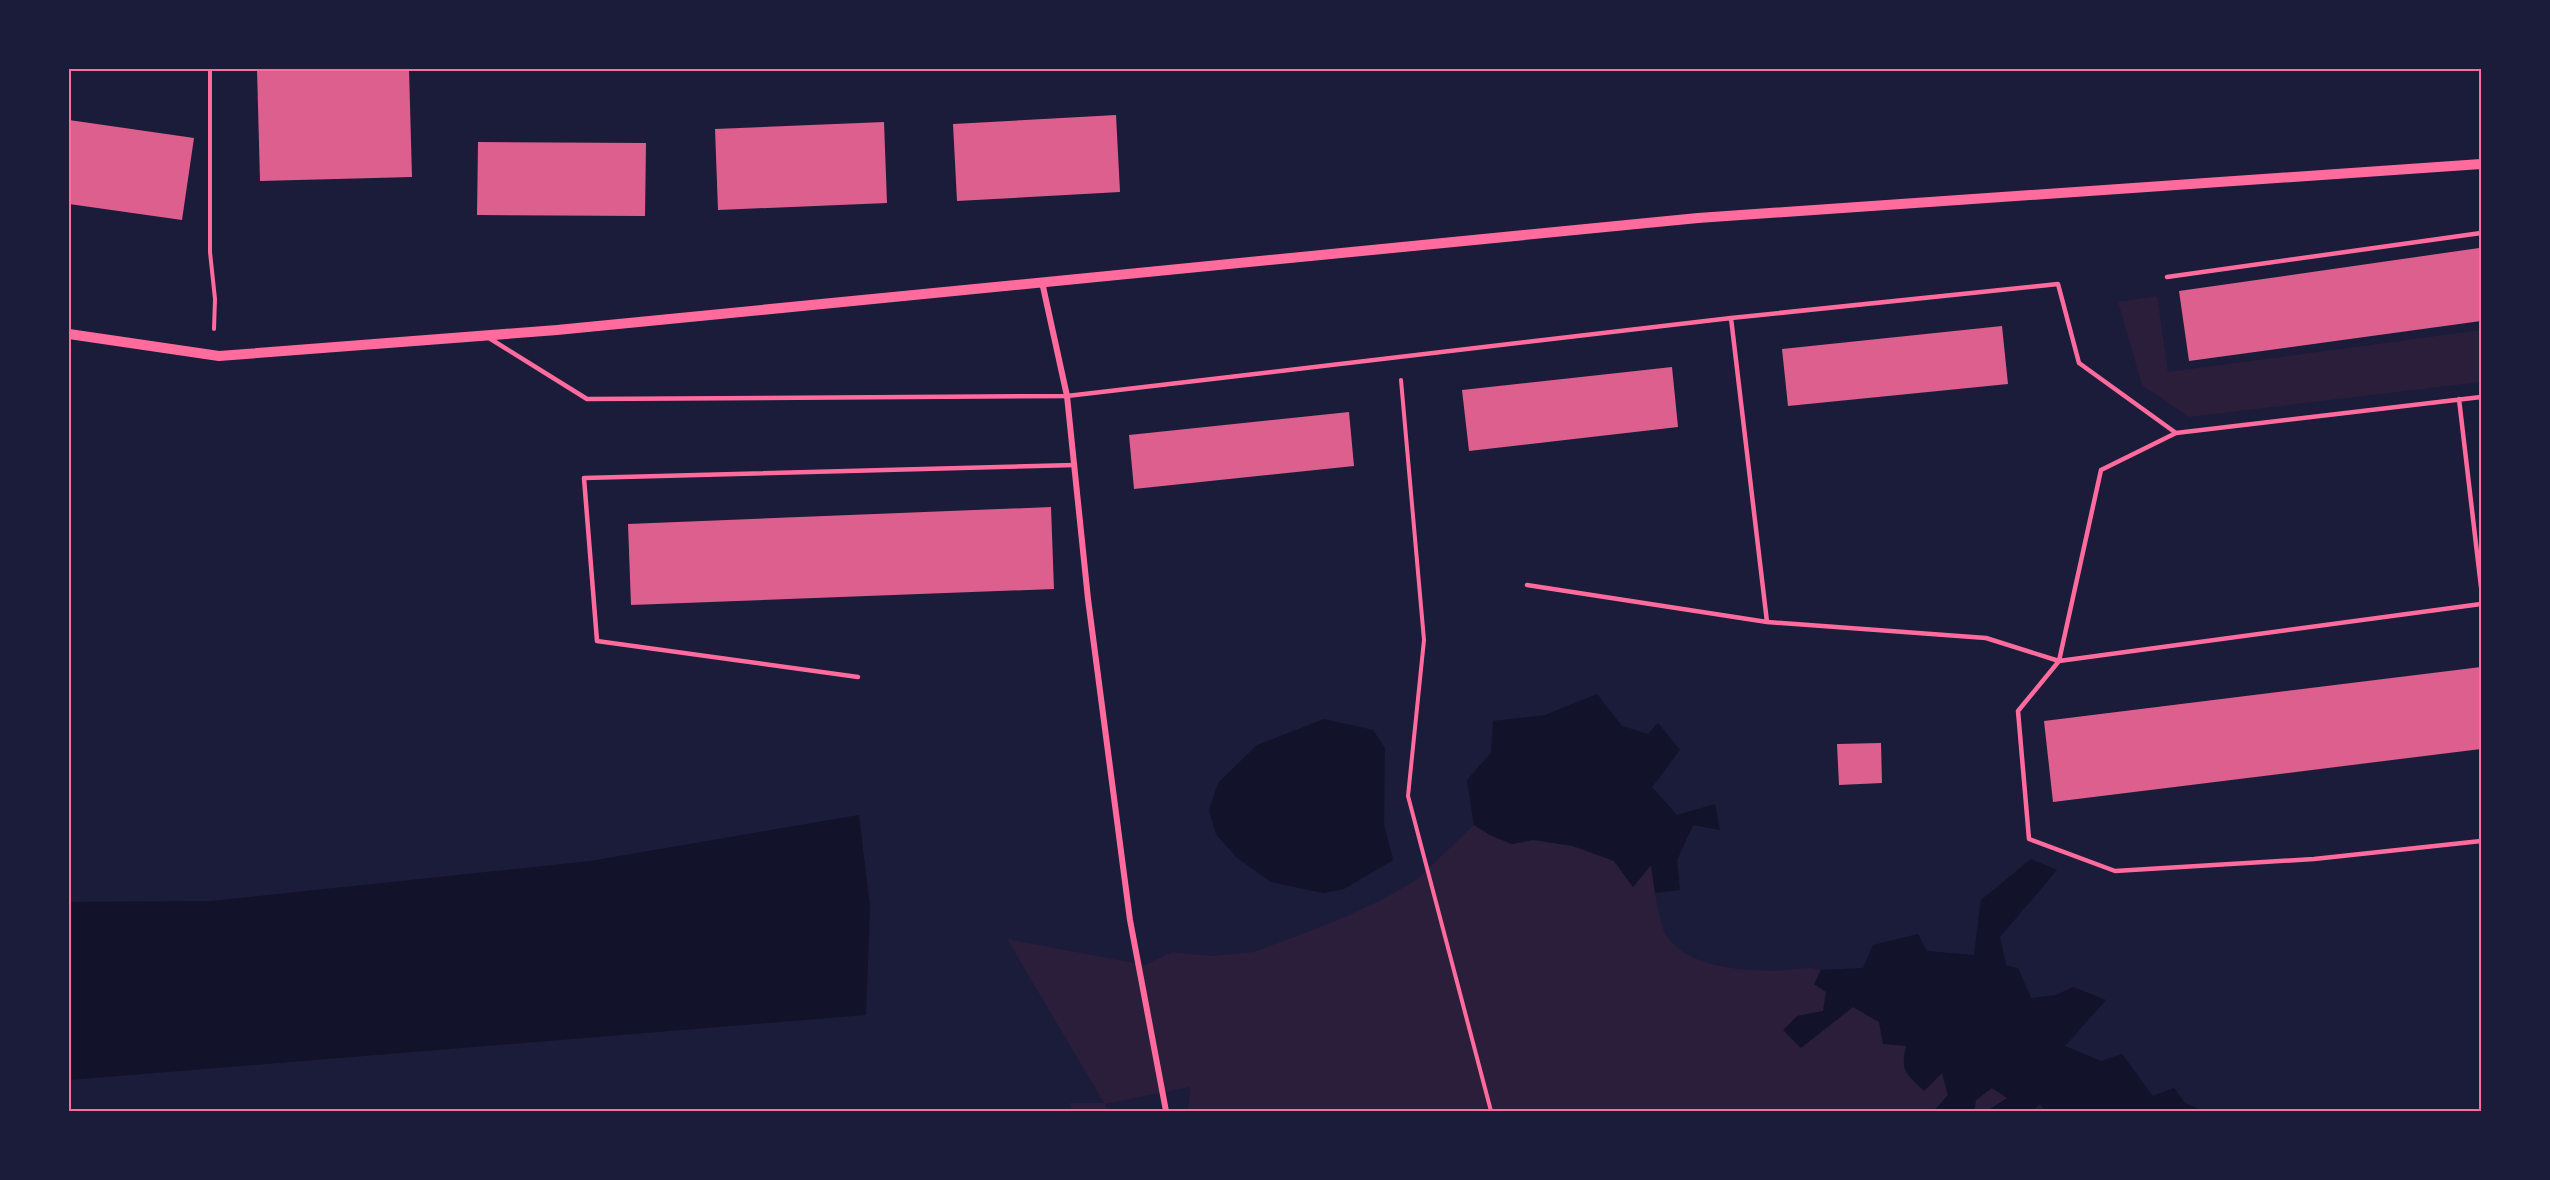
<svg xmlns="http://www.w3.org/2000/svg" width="2550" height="1180" font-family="'Noto Sans',sans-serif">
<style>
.green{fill:#2a1e3b}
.water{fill:#12122b}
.building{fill:#dd5f8e}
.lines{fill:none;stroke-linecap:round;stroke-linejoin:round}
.path{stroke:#ff6b9d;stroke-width:4}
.service{stroke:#ff6b9d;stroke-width:4.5}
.minor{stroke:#ff6b9d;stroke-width:6}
.tertiary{stroke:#ff6b9d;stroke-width:10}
.neatline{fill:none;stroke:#ff6b9d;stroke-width:2}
</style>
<rect width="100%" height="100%" fill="#1b1b3a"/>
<!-- green -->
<path class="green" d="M2157,296l11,76 313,-42v52l-292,35 -47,-32 -24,-83z
M1474,825l16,10 22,9 21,-4 40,6 41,15 19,26 18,-22c2,15 8,61 16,72 24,31 73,33 108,34 17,0 30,-6 46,-1l-7,14 12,7 -2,21 -27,4 23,16 33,-25 26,15 27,24 18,44 18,-17 6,22 -14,16h-746l2,-24 -85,17 3,7h-37l-1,-8h34l-97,-164 138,26 27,-13 40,4 42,-4 84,-32 41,-19 36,-20z
M1992,1088l16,10 -21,13h-13l2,-11z"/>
<!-- water -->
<path class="water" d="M1597,694l25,32 26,8 10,-11 22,27 -28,37 25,28 38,-11 5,26 -27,-5 -16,35 3,30 -25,3 -4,-28 -18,22 -19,-26 -41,-15 -40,-6 -21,4 -22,-9 -16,-10 -7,-45 24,-27 2,-32 52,-6z
M1324,719l49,11 12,18 -1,76 9,36 -49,29 -21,4 -52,-11 -35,-25 -20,-23 -7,-24 9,-27 39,-38z
M859,815l11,92 -4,108 -797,65v-178l142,-1 379,-40z
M2031,859l26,11 -57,67 6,28 12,3 13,30 25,-3 17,-8 33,13 -41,46 36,15 21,-7 31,42 21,-8 11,15 19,8h-158l-6,-7 -8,7h-45l20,-13 -15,-10 -16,12 -2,11h-40l14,-16 -6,-22 -18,18c-18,-18 -24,-19 -18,-45l-23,-2 -4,-22 -26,-15 -52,41 -18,-18 14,-14 26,-5 3,-19 -12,-8 7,-14 42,-2 10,-23 45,-11 9,17 47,4 7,-55z"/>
<!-- building -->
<path class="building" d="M257,69h152l3,108 -152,4z
M1116,115l4,77 -163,9 -4,-77z
M69,120l125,18 -12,82 -113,-16z
M884,122l3,81 -169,7 -3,-81z
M478,142l168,1 -1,73 -168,-1z
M2479,248l2,73 -292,40 -10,-70z
M2002,326l6,58 -220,22 -6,-57z
M1672,367l6,60 -209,24 -7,-61z
M1349,412l5,54 -220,23 -5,-54z
M1051,507l3,82 -423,16 -3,-81z
M2481,667v82l-428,53 -9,-81z
M1881,743l1,40 -43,2 -2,-41z"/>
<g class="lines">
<!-- path -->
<path class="path" d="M210,69v183l5,47 -1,30
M1401,380l23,260 -16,156 83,315"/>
<!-- service -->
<path class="service" d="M2167,277l314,-44
M1731,318l36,304
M489,338l98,61 480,-3 664,-78 327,-34 21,79 97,70
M2481,397l-305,36 -75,37 -42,191 -41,50 11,128 86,32 199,-12 167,-18
M2459,399l22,188
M1527,585l240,37 219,16 73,23 422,-57
M858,677l-261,-36 -13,-163 491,-13"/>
<!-- minor -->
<path class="minor" d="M1042,282l25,114 21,203 42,321 36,191"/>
<!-- tertiary -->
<path class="tertiary" d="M69,334l150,22 338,-26 1141,-112 783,-54"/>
</g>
<!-- border -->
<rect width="2550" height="1180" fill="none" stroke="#1b1b3a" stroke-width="141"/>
<rect x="70" y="70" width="2410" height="1040" class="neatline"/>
</svg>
